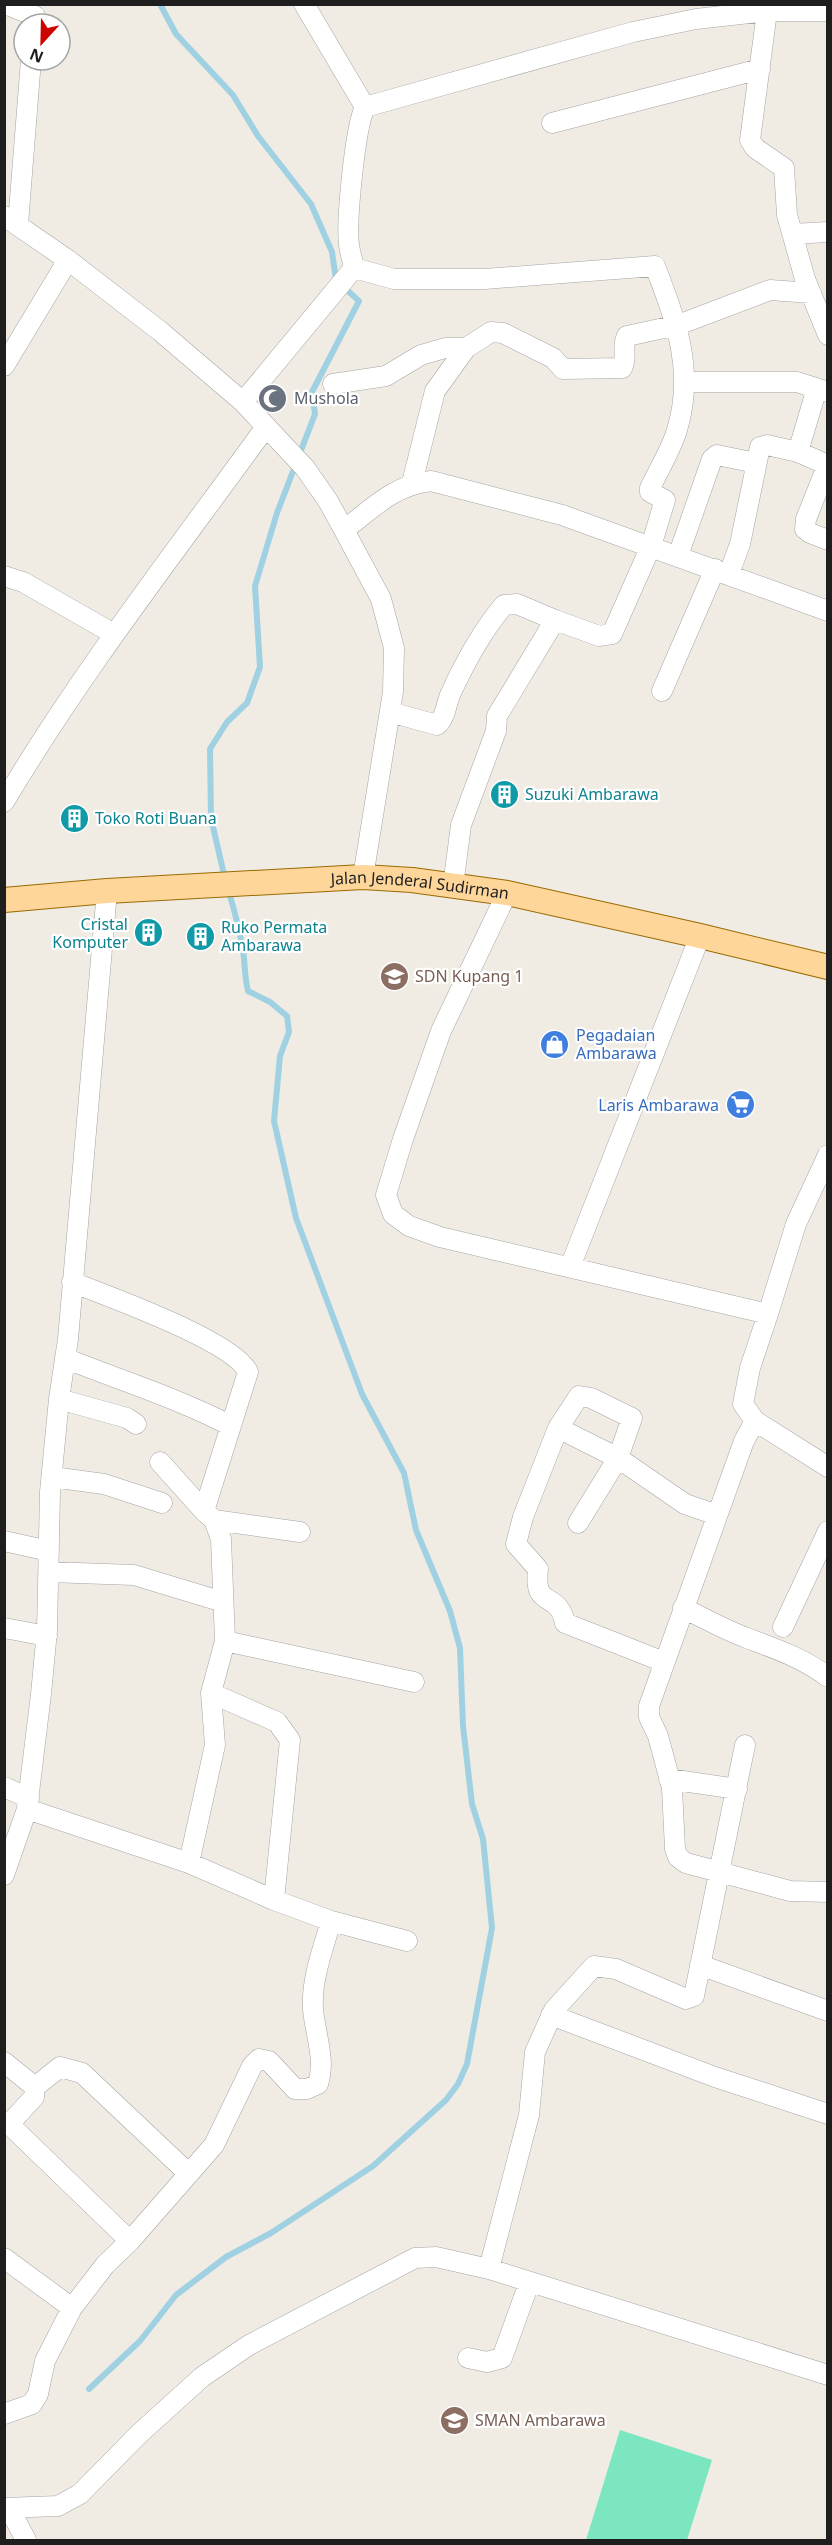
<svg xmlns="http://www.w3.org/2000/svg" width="832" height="2545" font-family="'Noto Sans',sans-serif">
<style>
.pitch{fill:#7be6bf}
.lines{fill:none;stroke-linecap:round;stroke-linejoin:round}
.stream{stroke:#a0d1e2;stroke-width:6}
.minor-casing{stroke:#a5a5a5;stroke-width:21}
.major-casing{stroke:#996a00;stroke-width:26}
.minor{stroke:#fff;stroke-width:20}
.major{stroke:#ffd69a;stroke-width:24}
.labels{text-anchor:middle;stroke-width:4.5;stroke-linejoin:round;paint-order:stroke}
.worship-label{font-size:16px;fill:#5b616d;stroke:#fff;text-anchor:start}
.culture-label{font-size:16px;fill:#0d838f;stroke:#fff;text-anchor:start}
.street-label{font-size:16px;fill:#1e1e1e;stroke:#fff}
.education-label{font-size:16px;fill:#785e54;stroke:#fff;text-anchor:start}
.shop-label{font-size:16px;fill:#366cbe;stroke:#fff;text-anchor:start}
</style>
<rect width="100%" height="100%" fill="#f0ece4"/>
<!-- pitch -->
<path class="pitch" d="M620,2430l92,30 -25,80h-101z"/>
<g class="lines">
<!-- stream -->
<path class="stream" d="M160,4l16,30 57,61 25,41 53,68 21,48 4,28 23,21 -47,91 3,22 -38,99 -22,73 5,81 -13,36 -20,19 -17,27 1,69 14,61
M89,2389l51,-48 36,-46 50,-38 45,-24 102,-67 73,-66 12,-16 9,-20 25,-136 -9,-89 -11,-35 -9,-78 -3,-78 -10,-37 -34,-81 -12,-57 -42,-79 -66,-176 -22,-97 6,-65 9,-24 -2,-16 -17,-14 -22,-11c-3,-12 -3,-21 -4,-33 -3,-23 -9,-46 -16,-69"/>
<defs>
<path id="minor" d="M5,4l30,12
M304,4l61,103
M768,4l-18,136 5,8 29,20 3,47 18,64 23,56
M552,123l208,-54
M4,216l64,44 92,71 83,71 62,66 23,33 16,29 37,69 13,49 -1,44 -30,185
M18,224l13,-164
M792,234l36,-2
M354,268l40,11h91l170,-13c21,55 40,104 22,164 -6,20 -18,39 -27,58v4l15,8 -14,46 -39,88 -13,2 -44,-16 -58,96 -1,15 -35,94 -8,61
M354,268c-1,-7 -4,-15 -5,-23 -3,-23 6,-118 16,-138l268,-75 63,-13 71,-8h61
M4,366l64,-106
M686,382h111l31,10
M333,384l53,-8 35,-21 24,-7h21l25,-16 12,1 50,25 10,11 59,-1c6,-10 -1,-22 5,-32l51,-11 92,-35 41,3
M243,402l111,-134
M798,452l23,10 5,7 -20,50 -1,10 5,4 18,7
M412,483l23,-92 31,-43
M344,530c29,-22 50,-45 87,-49l131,34 266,96
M678,556l34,-97 5,-4 39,8
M729,574l11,-30 20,-97 7,-2 31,7 19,-64
M4,576l19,6 91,52
M662,691l53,-122
M390,712l47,13c8,-6 9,-20 13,-30 14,-31 32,-64 54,-90l13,-1 38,16
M4,802c78,-131 172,-251 261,-374
M507,893l-66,138 -38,108 -17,56 7,19 16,12 31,11 328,77 28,-90 32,-69
M570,1267l130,-331
M72,1282c35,14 162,59 176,90l-44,139 10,9 7,19 4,102 -14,52 4,52 -26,118
M768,1314l-18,54 -7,36 12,17 73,46
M65,1358c56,23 113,40 166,68
M59,1399l68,19 9,6
M755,1421l-11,20 -95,265v11l9,19 14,52 3,61 3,8 8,6 104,28 38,1
M558,1428l21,-32 12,2 41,20 -14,40 -40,65
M160,1462l44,49
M52,1477l52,7 58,19
M214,1520l86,12
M4,1541l45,10
M49,1572l85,3 89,27
M683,1608c21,10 42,22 64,30 29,11 56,20 81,39
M783,1627l45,-96
M4,1628l43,8
M225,1641l189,41
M664,1662l-99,-39c-7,-34 -32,-12 -27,-54l-22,-25 7,-27 35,-89 60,30 67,46 32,11
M211,1693l66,29 13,18 -16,160
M669,1779l68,10
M4,1787l25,11
M27,1809l162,54 85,37 57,21 76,20
M4,1875l23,-66 14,-115 6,-63 3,-139 9,-93 9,-60 39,-448
M700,1965l128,46
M551,2015l164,62 113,37
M4,2062l31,25 -1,10 -23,25 3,7 116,112
M35,2087l25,-20 22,6 107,101
M4,2258l68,50
M489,2269l40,-154 6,-63 19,-42 40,-44 22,3 70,30 8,-3 51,-251
M468,2358l19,4 15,-4 27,-75
M4,2414l28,-10 6,-10 7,-33 27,-53 33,-43 25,-24 84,-96 38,-79 7,-7 10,2 26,28h12l11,-5c8,-25 -3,-50 -5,-75 -2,-29 10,-60 18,-88
M4,2508l54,-2 22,-12 59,-60 63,-57 47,-32 166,-87 21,-1 53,12 339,106
M9,2508l17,32"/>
<g id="major">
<path id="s1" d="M4,900l103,-9 256,-14 49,3 95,13 193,43 128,31"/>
</g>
</defs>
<!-- minor casing -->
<use href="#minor" class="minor-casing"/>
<!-- major casing -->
<use href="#major" class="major-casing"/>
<!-- minor -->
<use href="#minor" class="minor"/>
<!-- major -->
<use href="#major" class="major"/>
</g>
<!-- icons -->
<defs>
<symbol id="mosque-disc" viewBox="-11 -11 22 22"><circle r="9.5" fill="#6b7280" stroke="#fff"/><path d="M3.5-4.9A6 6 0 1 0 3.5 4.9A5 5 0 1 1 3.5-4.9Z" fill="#fff"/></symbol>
<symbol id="building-disc" viewBox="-11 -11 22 22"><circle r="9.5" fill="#0f9aa8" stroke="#fff"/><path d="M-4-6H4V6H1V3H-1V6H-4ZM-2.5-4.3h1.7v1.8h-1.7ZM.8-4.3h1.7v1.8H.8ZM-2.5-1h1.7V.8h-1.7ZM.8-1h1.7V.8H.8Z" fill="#fff"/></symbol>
<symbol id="school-disc" viewBox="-11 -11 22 22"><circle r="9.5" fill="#8d6e63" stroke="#fff"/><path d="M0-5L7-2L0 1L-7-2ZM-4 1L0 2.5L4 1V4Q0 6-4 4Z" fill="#fff"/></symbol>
<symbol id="shop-disc" viewBox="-11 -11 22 22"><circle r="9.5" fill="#3f7fe0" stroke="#fff"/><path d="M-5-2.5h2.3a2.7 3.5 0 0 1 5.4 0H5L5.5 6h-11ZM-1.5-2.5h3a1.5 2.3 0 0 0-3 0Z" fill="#fff"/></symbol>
<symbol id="supermarket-disc" viewBox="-11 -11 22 22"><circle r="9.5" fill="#3f7fe0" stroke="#fff"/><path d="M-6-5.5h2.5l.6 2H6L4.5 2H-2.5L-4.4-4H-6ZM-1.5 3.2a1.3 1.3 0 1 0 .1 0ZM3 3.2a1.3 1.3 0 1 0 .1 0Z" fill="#fff"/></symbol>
</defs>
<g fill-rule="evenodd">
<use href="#mosque-disc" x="256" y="382" width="33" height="33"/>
<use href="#building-disc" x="488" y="778" width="33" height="33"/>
<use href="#building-disc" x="58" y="802" width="33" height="33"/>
<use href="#building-disc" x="132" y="916" width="33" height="33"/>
<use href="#building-disc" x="184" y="920" width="33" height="33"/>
<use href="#school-disc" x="378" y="960" width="33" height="33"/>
<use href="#shop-disc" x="538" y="1028" width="33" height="33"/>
<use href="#supermarket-disc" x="724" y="1088" width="33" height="33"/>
<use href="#school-disc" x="438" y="2404" width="33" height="33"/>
</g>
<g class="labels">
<!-- worship labels -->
<g class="worship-label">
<text x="294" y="404">Mushola</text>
</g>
<!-- culture labels -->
<g class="culture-label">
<text x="525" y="800">Suzuki Ambarawa</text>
<text x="95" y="824">Toko Roti Buana</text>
<text x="128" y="930" text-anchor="end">Cristal<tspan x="128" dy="18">Komputer</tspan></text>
<text x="221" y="933">Ruko Permata<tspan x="221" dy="18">Ambarawa</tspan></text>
</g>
<!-- street labels -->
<g class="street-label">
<text dy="6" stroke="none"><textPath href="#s1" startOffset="417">Jalan Jenderal Sudirman</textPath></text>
</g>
<!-- education labels -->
<g class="education-label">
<text x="415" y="982">SDN Kupang 1</text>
<text x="475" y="2426">SMAN Ambarawa</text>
</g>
<!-- shop labels -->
<g class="shop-label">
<text x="576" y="1041">Pegadaian<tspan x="576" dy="18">Ambarawa</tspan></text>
<text x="719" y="1111" text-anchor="end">Laris Ambarawa</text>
</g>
</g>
<!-- border -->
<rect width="832" height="2545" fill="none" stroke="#1e1e1e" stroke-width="12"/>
<!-- north arrow -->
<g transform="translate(42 42) rotate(202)"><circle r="28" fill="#ffffff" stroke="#a5a5a5" stroke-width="1.5"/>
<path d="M0-4.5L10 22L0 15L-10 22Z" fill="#cd0500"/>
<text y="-9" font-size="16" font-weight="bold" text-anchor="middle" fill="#1e1e1e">N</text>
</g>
</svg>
